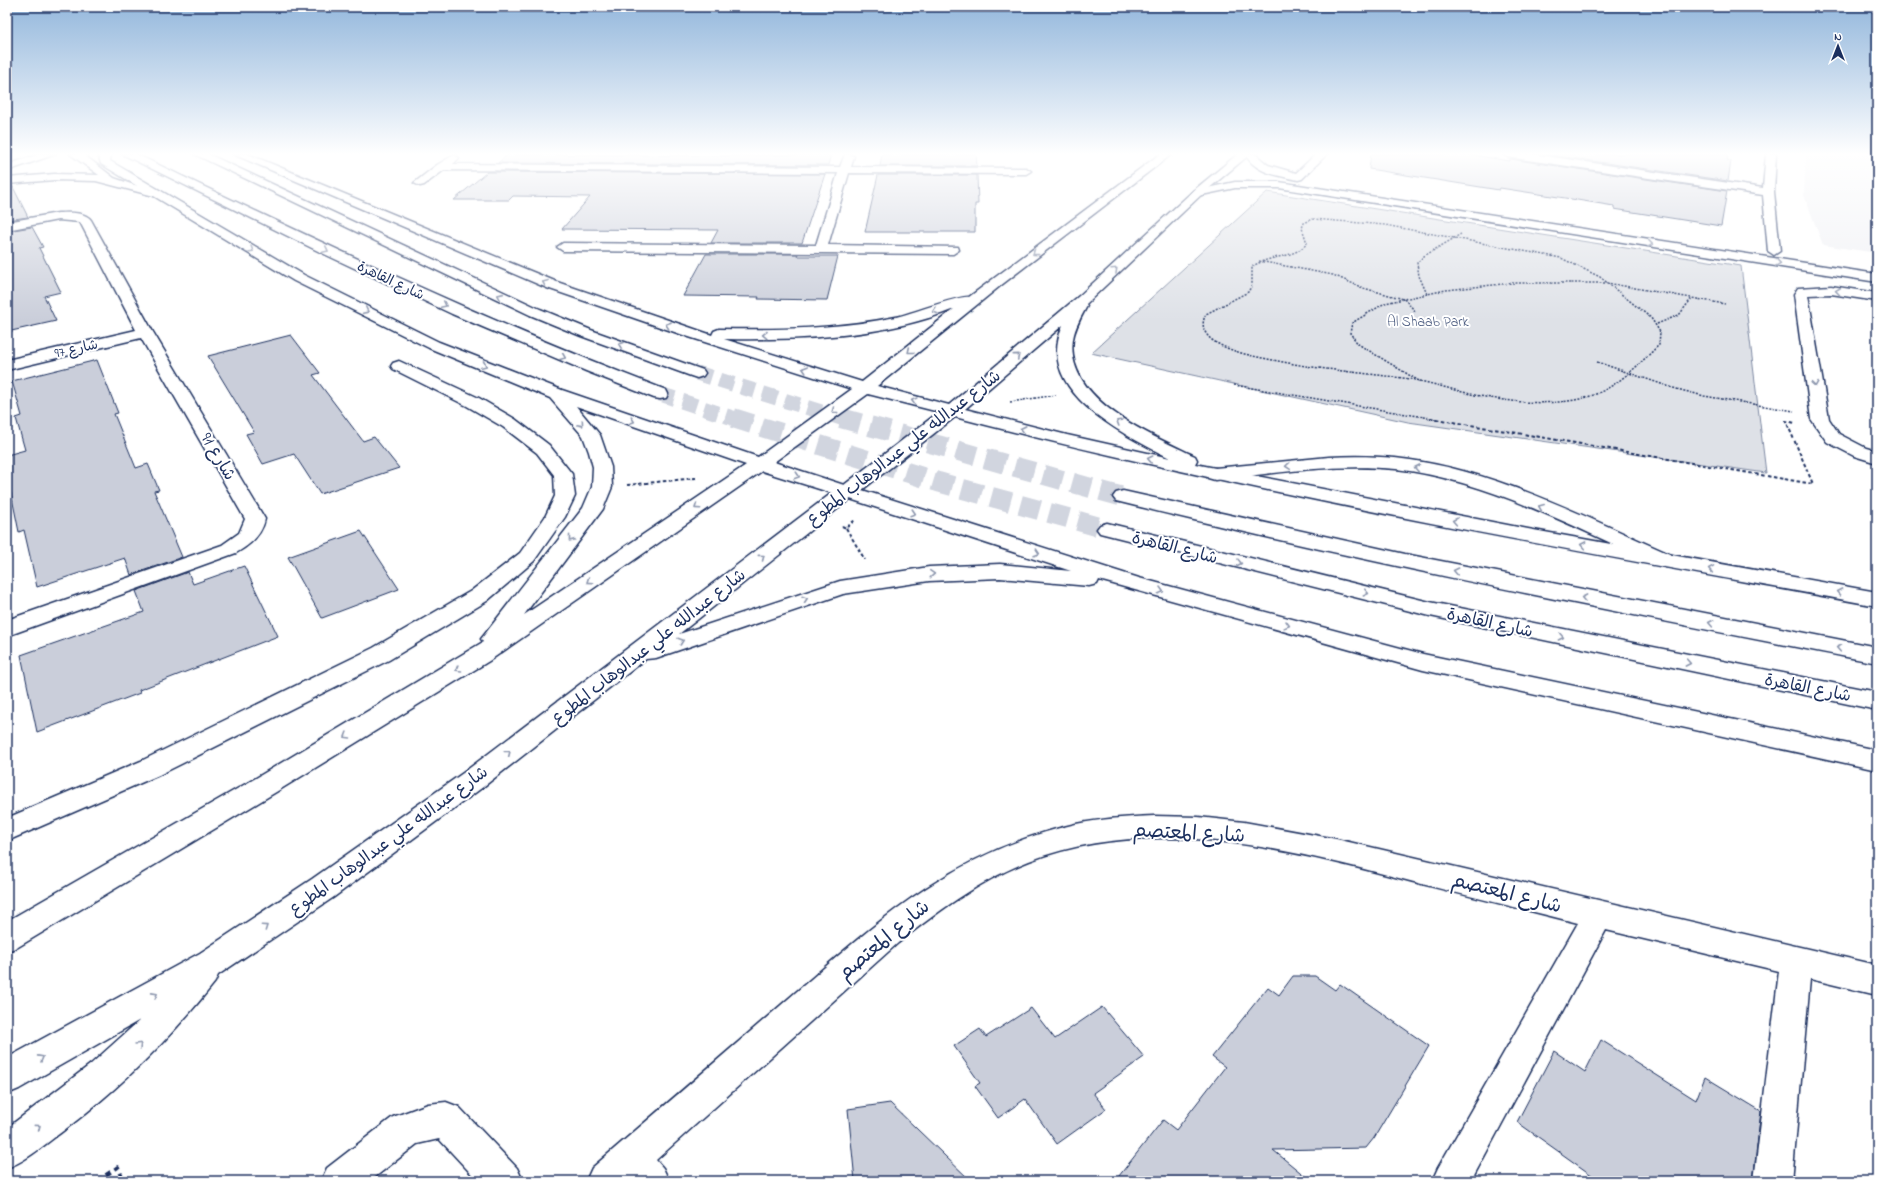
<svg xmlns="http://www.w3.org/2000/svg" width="1884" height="1188" font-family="'Indie Flower','Playpen Sans Arabic',sans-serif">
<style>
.built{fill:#eff0f4}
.green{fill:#dee1e7;stroke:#7c88a2}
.building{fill:#caceda;stroke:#1b2f5e}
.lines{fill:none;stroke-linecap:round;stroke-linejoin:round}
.major-tunnel-far1{stroke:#d1d5df;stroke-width:15;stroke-dasharray:15 8;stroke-linecap:butt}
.major-tunnel{stroke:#d1d5df;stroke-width:20;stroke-dasharray:20 10;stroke-linecap:butt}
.minor-casing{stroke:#1b2f5e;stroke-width:3}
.major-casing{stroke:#1b2f5e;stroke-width:3}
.path-far2{stroke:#1b2f5e;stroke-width:1.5;stroke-dasharray:2 1.5;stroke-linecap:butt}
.path-far1{stroke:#1b2f5e;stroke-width:2;stroke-dasharray:3.5 2.5;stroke-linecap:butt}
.path{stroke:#1b2f5e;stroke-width:4;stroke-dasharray:6 4.5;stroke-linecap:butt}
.minor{fill:#fff;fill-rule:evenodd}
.major{fill:#fff;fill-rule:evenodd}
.oneway{stroke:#8d97ae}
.labels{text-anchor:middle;stroke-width:4;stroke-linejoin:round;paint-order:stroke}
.far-street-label{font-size:14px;fill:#1b2f5e;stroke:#fff}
.far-park-label{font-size:14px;fill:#4c5c80;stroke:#fff}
.street-label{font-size:17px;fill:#1b2f5e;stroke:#fff}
.near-street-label{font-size:20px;fill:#1b2f5e;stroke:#fff}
</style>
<rect width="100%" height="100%" fill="#fff"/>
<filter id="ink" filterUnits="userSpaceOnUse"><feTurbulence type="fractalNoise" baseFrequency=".025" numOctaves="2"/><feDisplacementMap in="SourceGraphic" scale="8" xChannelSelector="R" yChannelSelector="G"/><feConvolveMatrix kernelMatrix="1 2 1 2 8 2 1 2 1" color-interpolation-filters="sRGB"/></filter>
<g filter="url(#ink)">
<!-- built -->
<path class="built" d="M1806,154h71v99l-54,-8 -19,-50z"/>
<!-- green -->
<path class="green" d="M1267,192l474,74 25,207 -358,-51 -317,-69z"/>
<!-- building -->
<path class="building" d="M508,154l221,2 102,-2 -3,11 -330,-2z
M882,154h94l1,12h-97z
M1371,154h96l43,7v-2l217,32 -6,35 -107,-17v-3l-49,-8 -65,-10 -1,2 -130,-21z
M1545,154h183l-1,6 4,1 -3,20z
M487,172l338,2 -23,69h-91l7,-13 -156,-1 28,-32 -77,-1 -4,4h-55z
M878,175h99l1,29h-3v28h-110z
M7,185h5l16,32 -21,3z
M32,227l11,20 -4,1 22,44 -17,4 12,25 -49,11v-101z
M706,254h92l-1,2h41l-11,44 -69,-1 1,-2 -76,-1z
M291,335l29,38 -7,2 50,66 11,-4 25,31 -79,26 -26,-40 -31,10 -17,-30 8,-2 -46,-76z
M97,360l21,53 -4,1 22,54 12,-4 11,26 -5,1 28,66 -51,18 -6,-17 -88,29 -13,-57 -5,2 -8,-39 -4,1v-39l18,-5 -9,-32 6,-2 -10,-35z
M361,531l38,58 -77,29 -34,-61z
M244,566l34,70 -139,54 1,3 -103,39 -16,-77 123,-43 -8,-21 52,-19 5,12z
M1293,976h22l20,14 5,-6 89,62 -55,92 -8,10 -93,2 38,31h-196l48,-61 13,10 49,-63 -13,-10 56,-70 11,8z
M1102,1007l42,50 -51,36 13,16 -49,35 -32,-45 -27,19 -23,-32 5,-3 -26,-37 26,-17 6,8 45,-29 24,31z
M1601,1040l95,60 9,-23 56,34 -8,70h-153l-83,-59 37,-71 31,21z
M890,1103l81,78h-116l-7,-72z"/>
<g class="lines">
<!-- major-tunnel-far1 -->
<path class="major-tunnel-far1" d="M697,373l147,46
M660,394l76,25"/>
<!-- major-tunnel -->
<path class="major-tunnel" d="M733,418l205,64 169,47
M841,418l282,79"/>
<defs>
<path id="minor" d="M39,154h17l-49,17v-6z
M70,154h13l31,24 17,6 27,7 2,2 -6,3 -58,-15 -42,-1 -47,4v-6l47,-4 45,1z
M845,154l9,2 -3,11 175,1 5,3 -5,3 -177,-1 -21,72 130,2 1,3 -6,4 -390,-3 -6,-4 6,-4 253,2 22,-72 -394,-3 -20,15 -4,1 -6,-3 23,-18 17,-10 5,3 -6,6 387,3z
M1245,154h10l13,11 28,8 20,-19h11l-25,25 -4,1c-20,-5 -42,-6 -53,-26z
M1503,154h29l231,34 3,-34h10l-2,38 6,59 -6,4 -6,-4 -5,-56 -255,-38z
M1235,182h44l598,92v8l-598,-94h-44l-38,8 -6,-3 2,-2z
M58,213c10,0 26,-2 33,7l62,112 112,187c-3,16 -15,26 -29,34l-229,83v-16l215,-75 17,-12 6,-14 -104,-181 -134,32v-10l129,-30 -56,-108 -22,-2 -51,10v-8z
M1831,286l46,7v8l-46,-7 -23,1 21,124 10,15 27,14 11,3v12l-23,-7 -27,-14 -16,-23 -17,-125 4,-6z
M399,361l80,37 36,21 34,26 23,29 3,22 -10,21 -31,44 -47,40 -98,59 -230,115 -152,66v-23l134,-57 232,-113 98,-57 49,-38 25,-36 10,-21 -1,-21 -17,-22 -34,-26 -36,-21 -74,-37 -2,-3 2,-3z
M1329,457c22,-1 44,-1 66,1 97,10 192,60 279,98l4,5 -4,5 -7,1 -7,-1c-83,-38 -173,-86 -264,-97 -60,-6 -121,4 -181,11l-7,-2 -2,-4 2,-4 7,-2z
M1154,816l44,1 46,5 92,17 541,126v30l-67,-16 -18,202h-38l25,-210 -173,-41 -135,251h-39l6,-13 140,-245c-55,-14 -110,-27 -164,-41 -123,-32 -261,-69 -385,-21 -49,19 -91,50 -131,82l-242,217 7,8 6,13h-83l6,-13c63,-54 126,-108 188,-162 95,-82 169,-153 296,-182 25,-5 51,-7 78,-8z
M446,1102l13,5 58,61 6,13h-45l-39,-42 -22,5 -47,37h-49l6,-13 66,-51 35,-13z"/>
<path id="major" d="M101,154h10l-1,7 194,114 135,67 123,48 196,67 94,-68 -163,-52 -142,-49 -314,-134h15l309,128 155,53 2,-4 5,-2c60,1 118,0 177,-12 15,-3 64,-22 73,-20l191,-143h12l-172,132 -123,100 72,19 130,-109 114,-105 45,-37h12l-49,41 -115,109 1,2c-6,11 -12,21 -14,33 -9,61 78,96 122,117l2,4 -2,4 333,65 349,63v14c-308,-57 -618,-110 -922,-189l-93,73 277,88 284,76 454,96v20l-454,-100 -324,-90 -2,4 -8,2 -89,-8 -71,3 -86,13 -187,64 -10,1 -163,128 -149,110 -116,78 -3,7c-45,57 -95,106 -152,149 -18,13 -35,29 -56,37v-40l84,-64 49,-44 -121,69 -12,5v-36l193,-105 112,-74 151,-106 369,-280 -70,-22 -273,190 -213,131 -258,155 -11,4v-30l249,-143 227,-136 -2,-3 4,-5 98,-126 9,-21 1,-20 -4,-15 -6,-16 -33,-38 -121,-50 -135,-67 -193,-117 -2,-7zM954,309l-92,73 -138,-43c78,1 157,-1 230,-30zM1063,325c-30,66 61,110 107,133l-103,-23 -102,-26zM868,394l71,18 -95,73 -70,-23zM576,406l170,59 -222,150 79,-106 9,-22 -1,-20 -11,-32zM850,499l221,72 -71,-7 -71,3 -89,14 -161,53z
M122,154h14c175,84 349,167 530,236l2,4 -2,4 -6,1 -6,-1 -68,-27 -134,-57 -132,-62z
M194,154h14l332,155 51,21 112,40 2,3 -2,3 -6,2 -6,-2 -110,-40 -51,-21z
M1123,491l282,63 472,93v16c-254,-50 -509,-99 -761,-162l-3,-4 3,-4z
M1107,523l323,79 447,90v18l-447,-94 -330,-83 -3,-4 3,-4z"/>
</defs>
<!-- minor casing -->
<use href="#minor" class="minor-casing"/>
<!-- major casing -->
<use href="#major" class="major-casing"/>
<!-- path-far2 -->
<path class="path-far2" d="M1313,219l72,6 176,33 39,19 51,41 9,14 -1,13c-23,22 -46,47 -79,54 -34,7 -71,3 -105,-4 -22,-5 -43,-12 -65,-16 -44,-6 -88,-9 -132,-18 -21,-4 -45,-8 -63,-19 -11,-7 -15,-17 -9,-28l42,-22 4,-7v-18c17,-13 42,-7 55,-24l-5,-15 2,-5z
M1259,261l74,14 30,13 41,11 12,13
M1427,294l-8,-18 -2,-13 7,-7 37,-22
M1657,324l22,-9 13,-17
M1597,362l76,26 31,8 90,15
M1419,381l-61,-37 -8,-11 2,-10 33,-20 61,-13 66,-7h95l118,21
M1234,385l202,34
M1010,402l46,-7"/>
<!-- path-far1 -->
<path class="path-far1" d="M1430,418l383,66 -27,-63 9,2
M627,485l69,-7
M842,526l4,2 10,-9
M846,528l19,32"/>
<!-- path -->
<path class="path" d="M97,1181l21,-14 6,14"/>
<!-- minor -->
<use href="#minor" class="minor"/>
<!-- major -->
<use href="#major" class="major"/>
</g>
<!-- one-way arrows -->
<defs><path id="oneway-chevron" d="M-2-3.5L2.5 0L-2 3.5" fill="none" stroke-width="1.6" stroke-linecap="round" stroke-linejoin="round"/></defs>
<g class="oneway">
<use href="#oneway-chevron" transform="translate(1650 244) rotate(9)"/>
<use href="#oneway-chevron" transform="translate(251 250) rotate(30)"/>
<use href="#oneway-chevron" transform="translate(326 250) rotate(25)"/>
<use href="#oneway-chevron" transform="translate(1035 253) rotate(144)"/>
<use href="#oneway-chevron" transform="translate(1778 263) rotate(9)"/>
<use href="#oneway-chevron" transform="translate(1115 270) rotate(-43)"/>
<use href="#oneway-chevron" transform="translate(545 283) rotate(-158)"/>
<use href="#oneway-chevron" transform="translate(1838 291) rotate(-172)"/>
<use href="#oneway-chevron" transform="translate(500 296) rotate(-156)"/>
<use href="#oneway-chevron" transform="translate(444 305) rotate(25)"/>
<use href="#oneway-chevron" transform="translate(366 311) rotate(26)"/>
<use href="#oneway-chevron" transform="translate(935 311) rotate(162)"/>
<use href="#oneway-chevron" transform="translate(668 325) rotate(-161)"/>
<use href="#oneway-chevron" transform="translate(765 335) rotate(-179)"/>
<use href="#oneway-chevron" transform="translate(621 345) rotate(-160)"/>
<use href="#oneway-chevron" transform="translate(910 351) rotate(141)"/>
<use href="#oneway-chevron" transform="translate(1017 356) rotate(-40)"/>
<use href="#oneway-chevron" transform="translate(563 357) rotate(22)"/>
<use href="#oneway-chevron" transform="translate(484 365) rotate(22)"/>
<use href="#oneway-chevron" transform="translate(805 369) rotate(-162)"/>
<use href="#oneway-chevron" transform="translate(1815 384) rotate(81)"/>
<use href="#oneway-chevron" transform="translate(914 401) rotate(-165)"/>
<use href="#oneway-chevron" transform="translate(834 411) rotate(144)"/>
<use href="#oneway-chevron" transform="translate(632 421) rotate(19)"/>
<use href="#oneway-chevron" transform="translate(1119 422) rotate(-148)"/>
<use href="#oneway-chevron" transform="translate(581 424) rotate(49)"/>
<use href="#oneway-chevron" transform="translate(1023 429) rotate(-166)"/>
<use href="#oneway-chevron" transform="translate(1150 459) rotate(-167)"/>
<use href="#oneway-chevron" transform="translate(1288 466) rotate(175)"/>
<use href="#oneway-chevron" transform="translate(1417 468) rotate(-170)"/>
<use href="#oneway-chevron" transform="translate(797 476) rotate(18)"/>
<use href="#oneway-chevron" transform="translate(697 507) rotate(146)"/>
<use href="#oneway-chevron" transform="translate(1541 507) rotate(-157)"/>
<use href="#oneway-chevron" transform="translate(913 513) rotate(18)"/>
<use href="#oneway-chevron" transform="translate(1455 521) rotate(-169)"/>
<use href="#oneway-chevron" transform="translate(571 539) rotate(129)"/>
<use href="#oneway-chevron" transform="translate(1583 545) rotate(-169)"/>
<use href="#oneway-chevron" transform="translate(1037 553) rotate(18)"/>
<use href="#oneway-chevron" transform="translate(762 557) rotate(-37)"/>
<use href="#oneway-chevron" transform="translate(1239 563) rotate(14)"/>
<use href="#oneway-chevron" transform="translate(1711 569) rotate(-170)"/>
<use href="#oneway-chevron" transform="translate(1456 571) rotate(-168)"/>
<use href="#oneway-chevron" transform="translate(932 574) rotate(-4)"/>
<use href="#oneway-chevron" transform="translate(589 581) rotate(146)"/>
<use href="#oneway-chevron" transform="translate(1161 591) rotate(15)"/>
<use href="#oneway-chevron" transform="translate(1839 592) rotate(-169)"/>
<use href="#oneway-chevron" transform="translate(1366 593) rotate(13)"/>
<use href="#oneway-chevron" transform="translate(1584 598) rotate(-169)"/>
<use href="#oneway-chevron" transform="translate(805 599) rotate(-18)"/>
<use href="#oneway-chevron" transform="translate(1711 623) rotate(-169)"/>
<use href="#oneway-chevron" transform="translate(1287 625) rotate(15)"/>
<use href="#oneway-chevron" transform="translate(1561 637) rotate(12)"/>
<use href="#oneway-chevron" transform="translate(681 641) rotate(-19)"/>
<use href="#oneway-chevron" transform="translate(1839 648) rotate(-169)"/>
<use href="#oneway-chevron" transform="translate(1688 663) rotate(11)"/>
<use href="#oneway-chevron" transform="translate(458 669) rotate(149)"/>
<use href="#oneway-chevron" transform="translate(347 736) rotate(149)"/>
<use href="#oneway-chevron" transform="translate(508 753) rotate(-38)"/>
<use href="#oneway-chevron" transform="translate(265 927) rotate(-34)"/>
<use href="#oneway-chevron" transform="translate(155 995) rotate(-29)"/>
<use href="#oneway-chevron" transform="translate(139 1045) rotate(-46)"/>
<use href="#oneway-chevron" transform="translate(41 1058) rotate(-29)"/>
<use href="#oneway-chevron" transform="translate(38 1127) rotate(-37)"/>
</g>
</g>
<!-- sky -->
<linearGradient id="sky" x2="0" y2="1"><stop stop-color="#93b7dc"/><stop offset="0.48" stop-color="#fff"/><stop offset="1" stop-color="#fff" stop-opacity="0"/></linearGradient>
<rect width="1884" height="321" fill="url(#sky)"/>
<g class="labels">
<!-- far-street labels -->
<g class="far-street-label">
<text transform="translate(391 280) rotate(25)" y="5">شارع القاهرة</text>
<text transform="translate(76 348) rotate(-13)" y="5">شارع 97</text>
</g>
<!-- far-park labels -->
<g class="far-park-label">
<text x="1428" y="326">Al Shaab Park</text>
</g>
<!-- street labels -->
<g class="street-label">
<text transform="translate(903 447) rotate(-38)" y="6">شارع عبدالله علي عبدالوهاب المطوع</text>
<text transform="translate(219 456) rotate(59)" y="6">شارع 91</text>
<text transform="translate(1175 547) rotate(14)" y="6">شارع القاهرة</text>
<text transform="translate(1490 622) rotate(12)" y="6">شارع القاهرة</text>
<text transform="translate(648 646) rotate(-38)" y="6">شارع عبدالله علي عبدالوهاب المطوع</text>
<text transform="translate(1808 687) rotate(11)" y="6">شارع القاهرة</text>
<text transform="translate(388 840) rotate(-36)" y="6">شارع عبدالله علي عبدالوهاب المطوع</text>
</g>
<!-- near-street labels -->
<g class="near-street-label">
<text transform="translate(1189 832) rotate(3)" y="7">شارع المعتصم</text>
<text transform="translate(1507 892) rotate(14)" y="7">شارع المعتصم</text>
<text transform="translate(883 939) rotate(-40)" y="7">شارع المعتصم</text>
</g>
</g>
<!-- margin -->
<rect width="1884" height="1188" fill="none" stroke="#fff" stroke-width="24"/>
<rect x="12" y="12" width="1860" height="1164" fill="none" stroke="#1b2f5e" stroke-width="1.5" filter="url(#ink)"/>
<!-- north arrow -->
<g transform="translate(1838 46)" stroke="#ffffff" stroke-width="3" paint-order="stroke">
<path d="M0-3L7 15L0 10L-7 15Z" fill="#1b2f5e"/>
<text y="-6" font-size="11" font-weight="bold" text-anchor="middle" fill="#1b2f5e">N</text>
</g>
</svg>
